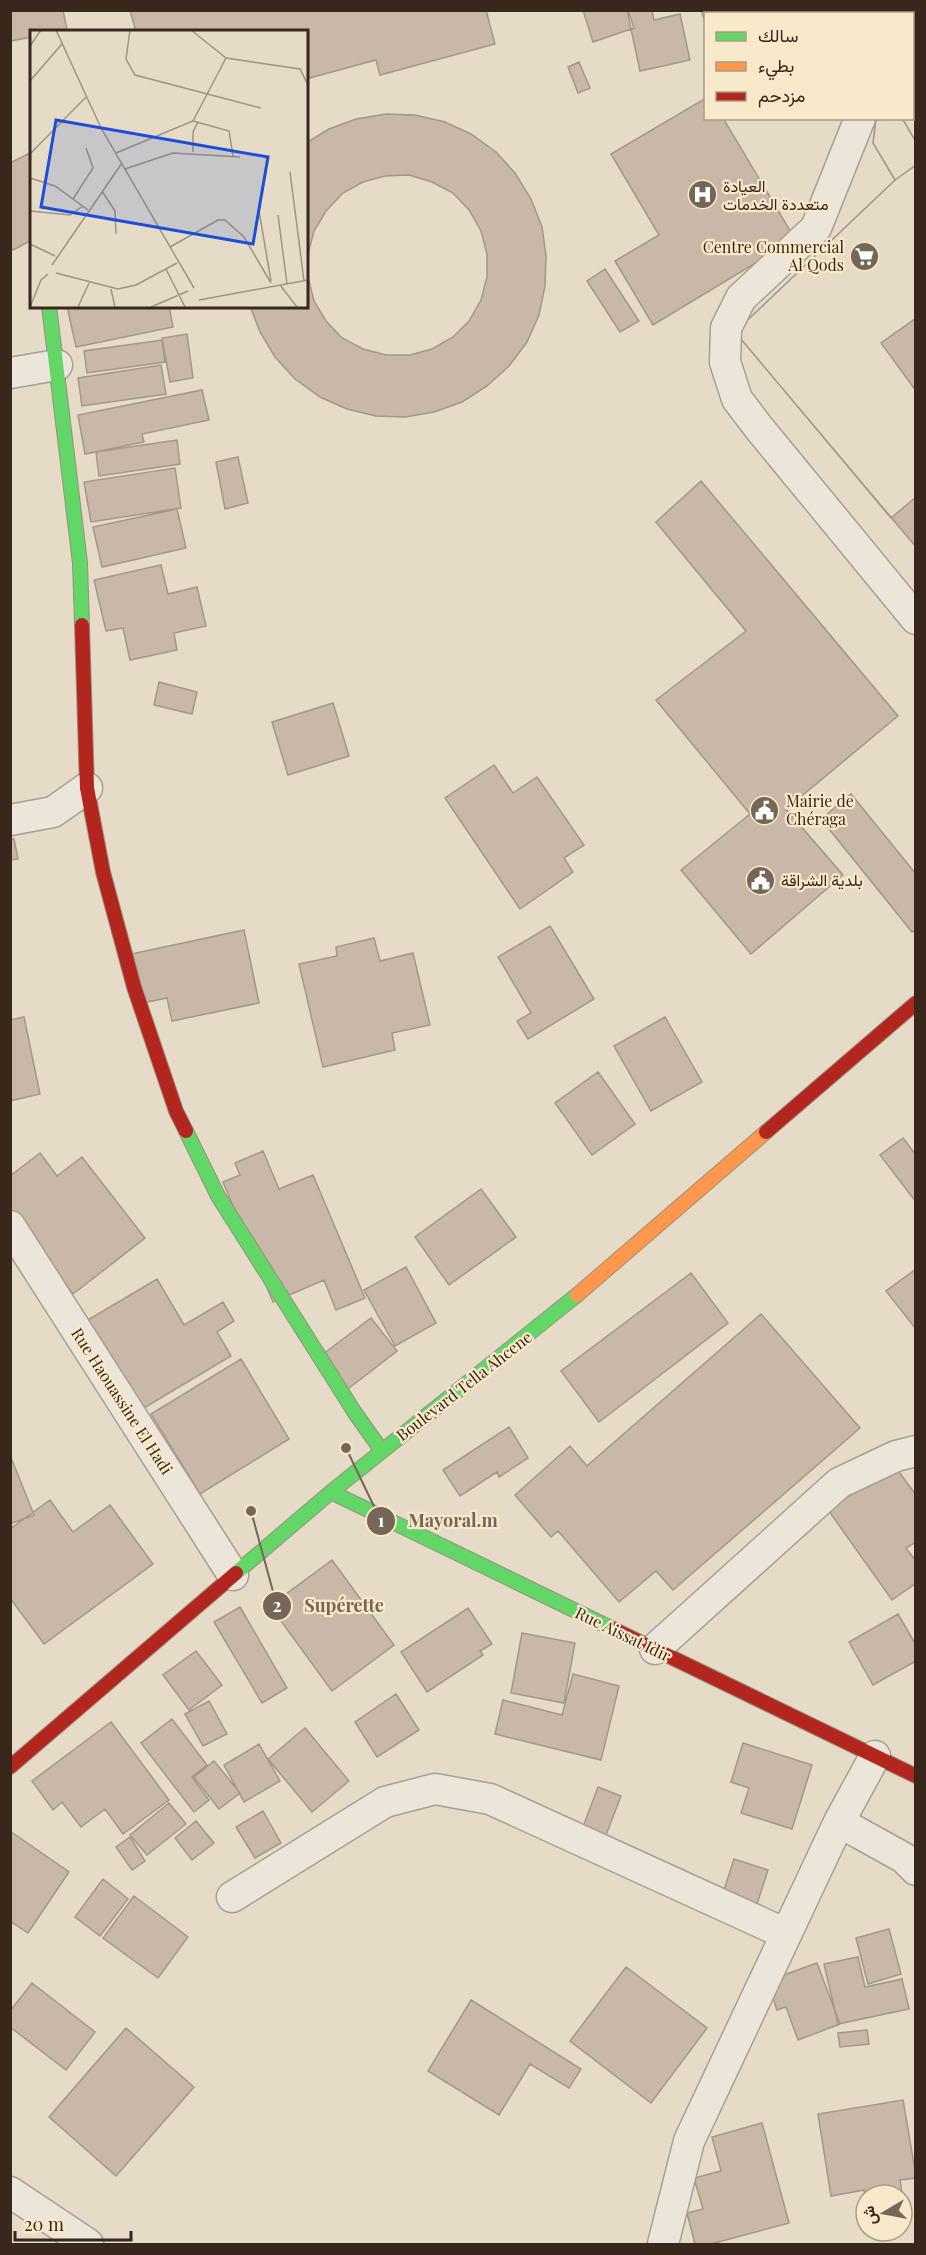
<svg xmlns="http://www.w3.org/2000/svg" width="926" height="2255" font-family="'Playfair Display',Vazirmatn,serif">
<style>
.building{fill:#c9b8a8;stroke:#a59687;stroke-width:1.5;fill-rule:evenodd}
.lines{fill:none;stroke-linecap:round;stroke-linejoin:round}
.street-casing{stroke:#a99f91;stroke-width:33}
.fast-casing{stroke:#998f81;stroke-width:16}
.slow-casing{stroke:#998f81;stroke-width:16}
.jam-casing{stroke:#998f81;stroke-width:16}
.street{stroke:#ece5da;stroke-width:30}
.fast{stroke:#63d668;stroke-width:14}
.slow{stroke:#ff974d;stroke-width:14}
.jam{stroke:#b3261e;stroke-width:14}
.labels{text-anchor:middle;stroke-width:4.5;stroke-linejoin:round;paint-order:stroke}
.poi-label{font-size:16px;fill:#38271a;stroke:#f9e9cb;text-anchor:start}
.street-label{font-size:16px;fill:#38271a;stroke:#f9e9cb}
.inset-road{fill:none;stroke:#a09382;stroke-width:1.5}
.view{fill:#1d4ed8;fill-opacity:0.15;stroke:#1d4ed8;stroke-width:3}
.inset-edge{fill:none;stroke:#38271a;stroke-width:3}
.leader{fill:none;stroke:#756657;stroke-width:2}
.callout-dot{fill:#756657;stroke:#f9e9cb;stroke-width:2}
.mark-label{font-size:18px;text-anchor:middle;font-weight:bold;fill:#fff}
.callout-label{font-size:18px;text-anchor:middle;font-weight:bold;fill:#756657;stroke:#f9e9cb;stroke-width:4.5;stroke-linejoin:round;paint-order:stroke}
</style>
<rect width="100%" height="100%" fill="#e5dbc7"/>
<!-- building -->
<path class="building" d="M10,10h53l4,20 -35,2v5l-22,4z
M130,10h356l9,34 -115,31 -4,-15 -70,19v-47h-170z
M583,10h45l6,18 -41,14z
M627,10h25l2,10 26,-6 10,46 -50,11z
M701,10h144l-10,4h-129v11z
M579,62l11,26 -12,5 -10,-26z
M916,78v469l-181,-215 160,-152 -22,-37 3,-23 36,-2v-38z
M916,78v64l-14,-24h10v-38z
M706,98v20h17l72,121 -142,86 -38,-64 44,-26 -48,-81z
M386,114l29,1 30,7 26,12 25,18 19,21 16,26 11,28 4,29 -1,30 -6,29 -12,27 -18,24 -22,20 -25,16 -28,10 -29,5 -29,-1 -29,-7 -27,-12 -25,-18 -20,-22 -15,-25 -10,-26h56v-163l23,-14 27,-10zM409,175l23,7 21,11 16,17 12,21 6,23v23l-6,23 -12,21 -16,16 -21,12 -22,6h-24l-23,-6 -21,-11 -16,-17 -12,-20 -6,-24v-23l6,-23 12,-20 17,-18 20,-11 22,-6z
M876,118h26l14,24v23l-21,15 -22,-37z
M32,152v88l-19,10 -3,-4v-83z
M916,165v153l-35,25 35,48v106l-25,21 -156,-186 160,-152z
M605,269l34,52 -19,11 -33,-51z
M67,306h102l4,21 -97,20z
M187,334l6,44 -23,4 -8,-44z
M162,340l3,22 -78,11 -3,-22z
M161,365l5,29 -84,12 -4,-28z
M202,390l7,30 -67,14 2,8 -59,12 -7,-39z
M177,440l3,24 -81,12 -3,-24z
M238,457l10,46 -23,6 -9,-47z
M175,468l6,40 -90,14 -7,-40z
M701,481l197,235 -112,93 57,66 -92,79 -70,-84 69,-56 -94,-114 90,-69 -90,-109z
M177,509l9,39 -84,19 -9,-40z
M161,565l7,29 29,-7 9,39 -32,7 3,17 -47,10 -7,-32 -17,3 -12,-51z
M159,682l38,10 -5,22 -38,-9z
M333,703l16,53 -61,19 -16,-53z
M494,765l19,28 24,-16 47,68 -20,13 9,14 -53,37 -75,-111z
M851,794l65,80v56l-4,2 -91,-113z
M10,839h4l4,20 -8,1z
M550,926l44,73 -66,40 -11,-18 14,-8 -33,-56z
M244,930l15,73 -87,18 -5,-23 -25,5 -11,-49z
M374,938l6,23 33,-8 17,72 -38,8 3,17 -72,17 -24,-103 38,-8 -1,-9z
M24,1017l16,77 -30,7v-81z
M665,1017l37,65 -51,29 -37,-65z
M598,1072l37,52 -43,31 -37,-52z
M903,1138l13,17v47l-36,-47z
M263,1151l16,38 34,-14 52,123 -29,12 -12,-30 -51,22 -50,-120 17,-7 -5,-12z
M40,1153l17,23 25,-19 63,81 -72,56 -63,-85v-33z
M481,1189l35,48 -67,48 -34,-48z
M406,1267l30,56 -41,23 -31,-56z
M916,1269v60l-30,-38z
M691,1273l37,50 -129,99 -38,-51z
M157,1279l27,46 39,-23 11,19 -17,11 14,24 -97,58 -53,-90z
M761,1314l99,114 -187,162 -17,-19 -37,31 -61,-71 -7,6 -36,-42 55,-49 17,20z
M371,1318l26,33 -53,41 -26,-34z
M241,1359l48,80 -89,55 -49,-80z
M509,1427l19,31 -29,19 -2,-5 -37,24 -17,-26z
M10,1455l24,60 -24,9z
M891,1461l25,34v47l-10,6 10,13v22l-24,17 -66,-93z
M50,1500l23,32 37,-27 43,59 -109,80 -34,-46v-69z
M332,1560l62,85 -62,46 -62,-85z
M240,1607l47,81 -25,15 -48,-81z
M468,1608l24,36 -12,7 3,4 -56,37 -26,-40z
M898,1614l18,31v16l-43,24 -24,-43z
M522,1633l53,10 -11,60 -53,-10z
M196,1651l26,34 -33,25 -26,-35z
M573,1674l46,12 -18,74 -106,-26 8,-34 59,15z
M396,1694l23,36 -42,27 -22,-35z
M209,1701l18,33 -24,12 -18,-32z
M172,1719l35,46 -15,12 17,23 -15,12 -53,-69z
M111,1722l58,78 -46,34 -18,-25 -24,18 -19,-25 -9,8 -21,-29z
M305,1728l44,53 -37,31 -44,-53z
M743,1743l69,22 -20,64 -51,-16 8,-25 -18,-6z
M259,1744l21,37 -36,21 -20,-37z
M214,1761l26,32 -21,16 -25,-32z
M598,1787l23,9 -15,39 -23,-8z
M169,1803l17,21 -39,31 -17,-20z
M263,1811l18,32 -26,15 -19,-31z
M196,1821l18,22 -22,17 -17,-22z
M10,1831l59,41 -41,61 -18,-12z
M130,1837l15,24 -13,9 -16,-23z
M734,1859l34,11 -11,34 -34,-11z
M103,1879l25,20 -28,37 -25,-19z
M134,1896l54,41 -30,41 -55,-40z
M889,1929l12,45 -33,10 -12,-46z
M858,1957l7,30 37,-8 7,30 -71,15 -14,-60z
M817,1963l23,61 -42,16 -12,-33 -9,3 -10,-29z
M626,1967l81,61 -56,75 -81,-62z
M32,1983l63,49 -29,38 -56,-43v-16z
M471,2000l110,69 -12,19 -39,-24 -31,51 -71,-44z
M126,2028l68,59 -78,89 -67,-59z
M867,2030l2,14 -29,3 -2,-14z
M903,2100l13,76v2l-16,2 4,27h-2v-12h-36v12l-2,-17 -33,6 -13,-82z
M762,2123l27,100 -78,21h-16l-8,-31 16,-4 -9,-31 27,-7 -9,-34z"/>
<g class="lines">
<defs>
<path id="street" d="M912,63l4,-2
M860,118l-44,110 -75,70 -15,30 -1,34 12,37 22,29 157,191
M10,373l47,-8
M10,820l43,-8 34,-24
M10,1226l223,349
M655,1649l184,-166 57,-27 20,-5
M839,1822l65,36 12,12
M232,1897l153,-95 50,-13 55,10 296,135
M10,2192l78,52
M663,2244l26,-103 150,-319 36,-66"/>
<path id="fast" d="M49,306l31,257 2,62
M186,1131l32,65 137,217 27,38
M331,1492l282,137
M236,1573l95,-81 246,-197"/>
<path id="slow" d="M577,1295l189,-163"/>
<path id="jam" d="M82,625l5,163 16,84 31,115 42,124 10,20
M766,1132l150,-129
M613,1629l303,147
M10,1767l226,-194"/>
</defs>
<!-- street casing -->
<use href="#street" class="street-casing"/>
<!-- fast casing -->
<use href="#fast" class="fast-casing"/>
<!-- slow casing -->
<use href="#slow" class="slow-casing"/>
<!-- jam casing -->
<use href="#jam" class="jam-casing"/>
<!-- street -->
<use href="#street" class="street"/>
<!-- fast -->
<use href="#fast" class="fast"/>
<!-- slow -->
<use href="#slow" class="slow"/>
<!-- jam -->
<use href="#jam" class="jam"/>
</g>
<!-- icons -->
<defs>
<symbol id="hospital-disc" viewBox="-11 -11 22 22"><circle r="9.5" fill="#756657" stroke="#f9e9cb"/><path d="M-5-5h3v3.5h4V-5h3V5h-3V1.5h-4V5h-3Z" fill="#fff"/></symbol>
<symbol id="supermarket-disc" viewBox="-11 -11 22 22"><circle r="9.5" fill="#756657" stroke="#f9e9cb"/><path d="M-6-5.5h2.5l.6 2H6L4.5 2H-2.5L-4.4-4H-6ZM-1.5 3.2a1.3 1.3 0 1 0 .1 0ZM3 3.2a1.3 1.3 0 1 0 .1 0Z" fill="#fff"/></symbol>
<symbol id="civic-disc" viewBox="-11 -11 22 22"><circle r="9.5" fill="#756657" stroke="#f9e9cb"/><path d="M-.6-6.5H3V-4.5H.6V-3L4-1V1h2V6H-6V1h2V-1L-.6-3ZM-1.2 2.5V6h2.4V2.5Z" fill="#fff"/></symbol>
</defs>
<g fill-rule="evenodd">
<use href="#hospital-disc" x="686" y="178" width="33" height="33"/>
<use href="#supermarket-disc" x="848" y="240" width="33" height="33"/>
<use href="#civic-disc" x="748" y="794" width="33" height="33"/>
<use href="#civic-disc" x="744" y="864" width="33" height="33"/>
</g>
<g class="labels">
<!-- poi labels -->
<g class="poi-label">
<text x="723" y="192">العيادة<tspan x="723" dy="18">متعددة الخدمات</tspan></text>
<text x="844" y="253" text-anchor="end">Centre Commercial<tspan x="844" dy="18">Al Qods</tspan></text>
<text x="786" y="807">Mairie de<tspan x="786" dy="18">Chéraga</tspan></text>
<text x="781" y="886">بلدية الشراقة</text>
</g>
<!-- street labels -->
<g class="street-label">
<text transform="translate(464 1386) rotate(-38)" y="6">Boulevard Tella Ahcene</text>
<text transform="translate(122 1401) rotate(57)" y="6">Rue Haouassine El Hadi</text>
<text transform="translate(623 1634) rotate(26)" y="6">Rue Aissat Idir</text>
</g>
</g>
<!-- overview -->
<g transform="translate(30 30)">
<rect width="278" height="278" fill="#e5dbc7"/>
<path class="inset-road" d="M26,0l45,98 93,160M100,0l-4,29 9,16 126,33M161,0l35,28 74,11 8,16M0,16l11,-16M0,51l32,-37M163,91l36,10 4,25M163,122v-20l5,-10M86,123l77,-32 33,-63M0,124l56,-57M95,139l48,-16 67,4M260,142l14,109M0,148l25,8 33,24M72,161l13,20 1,23M43,169l20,-31 -7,-20M0,181l40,4 13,-9M229,181l12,70M248,185l9,69M0,214l25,12M140,217l48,-27h7l19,17 27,46M22,235l70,-102M136,239l19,38M26,243l62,16 18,-4 41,-22M250,255l17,22M81,259l4,18M169,270l109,-20M0,277l11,-27 7,-6M48,277l11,-24M121,277l37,-16"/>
<path class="view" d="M26,90l212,37 -15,87 -212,-37z"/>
<rect width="278" height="278" class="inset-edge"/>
</g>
<!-- callouts -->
<path class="leader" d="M346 1448L381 1521M251 1511L277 1606"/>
<g class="callout-dot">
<circle cx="346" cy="1448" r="6"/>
<circle cx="251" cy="1511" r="6"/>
<circle cx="381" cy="1521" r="15"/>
<circle cx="277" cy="1606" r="15"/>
</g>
<g class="mark-label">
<text x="381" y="1527">1</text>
<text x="277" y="1612">2</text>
</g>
<g class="callout-label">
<text x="453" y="1527">Mayoral.m</text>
<text x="344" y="1612">Supérette</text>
</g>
<!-- border -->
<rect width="926" height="2255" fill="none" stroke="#38271a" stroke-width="24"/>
<!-- legend -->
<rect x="704" y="12" width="210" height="108" fill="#f9e9cb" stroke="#ac9b84" stroke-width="1.5"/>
<rect x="716" y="32" width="30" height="9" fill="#63d668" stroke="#ac9b84" stroke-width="1.5"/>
<text x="758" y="42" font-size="18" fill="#38271a">سالك</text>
<rect x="716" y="62" width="30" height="9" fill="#ff974d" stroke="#ac9b84" stroke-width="1.5"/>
<text x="758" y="72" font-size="18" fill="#38271a">بطيء</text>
<rect x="716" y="92" width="30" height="9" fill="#b3261e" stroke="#ac9b84" stroke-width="1.5"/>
<text x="758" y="102" font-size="18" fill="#38271a">مزدحم</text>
<!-- north arrow -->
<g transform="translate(884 2213) rotate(260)"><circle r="28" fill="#f9e9cb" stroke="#ac9b84" stroke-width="1.5"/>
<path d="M0-4.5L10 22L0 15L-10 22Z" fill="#756657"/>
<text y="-9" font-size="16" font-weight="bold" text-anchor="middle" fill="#38271a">ش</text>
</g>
<!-- scale -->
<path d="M15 2231v9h116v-9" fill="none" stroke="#38271a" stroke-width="3"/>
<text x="24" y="2231" font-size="18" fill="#38271a" stroke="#f9e9cb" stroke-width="4.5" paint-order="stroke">20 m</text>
</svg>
